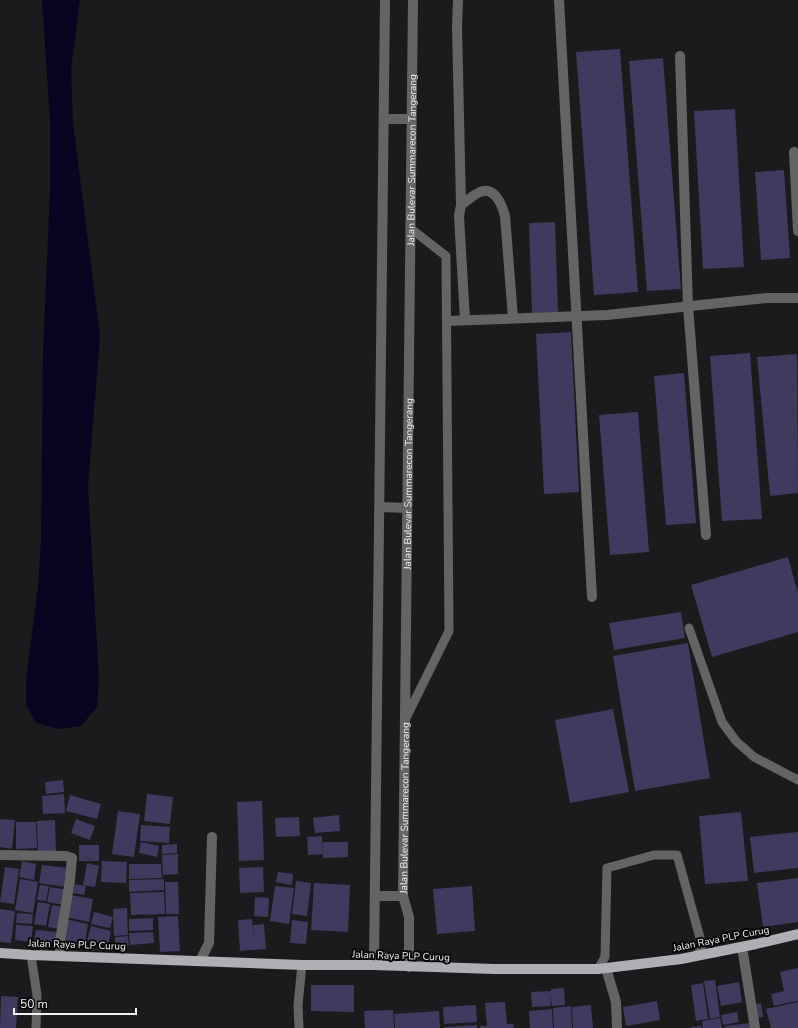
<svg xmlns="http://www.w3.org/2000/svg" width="798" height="1028" font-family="'Nunito Sans',sans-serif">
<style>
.water{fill:#0b0421}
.building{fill:#3f3a5e}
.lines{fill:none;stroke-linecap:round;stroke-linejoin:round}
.service{stroke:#646465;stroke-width:9}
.minor{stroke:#646465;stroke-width:10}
.primary{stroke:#afaeb2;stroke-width:10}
.labels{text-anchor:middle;stroke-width:4;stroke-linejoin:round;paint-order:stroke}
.street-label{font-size:10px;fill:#f3f3f5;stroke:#060607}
</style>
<rect width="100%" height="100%" fill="#1b1a1d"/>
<!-- water -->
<path class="water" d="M42,0h38l-9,69 2,54 27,213 -12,150 11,195 -2,26 -16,19 -22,3 -23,-6 -10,-18v-25l12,-93 3,-47 2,-187 7,-163v-71z"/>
<!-- building -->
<path class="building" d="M620,49l18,243 -44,3 -18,-243z
M663,58l18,231 -34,2 -18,-230z
M735,109l9,158 -41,2 -9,-158z
M784,170l6,88 -29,2 -6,-88z
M555,222l3,90 -26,1 -3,-90z
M571,332l8,160 -35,2 -8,-160z
M750,353l12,166 -40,2 -12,-165z
M797,354l1,139 -28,3 -13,-139z
M684,373l12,150 -30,2 -12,-149z
M638,412l11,140 -39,3 -11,-140z
M788,557l10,36v39l-86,25 -21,-72z
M681,612l4,26 -71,12 -5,-27z
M688,643l22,135 -75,13 -22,-135z
M613,709l16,83 -59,11 -15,-83z
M63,780l1,12 -18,2 -1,-12z
M64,794l1,19 -22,1 -1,-18z
M147,794l26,3 -3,27 -26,-3z
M70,795l31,9 -4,15 -31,-8z
M262,801l2,59 -25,1 -2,-59z
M118,811l22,3 -6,43 -22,-3z
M741,812l7,69 -43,3 -6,-68z
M339,815l1,16 -25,2 -2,-15z
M299,817l1,19 -24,1 -1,-19z
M0,819l15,1 -3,29 -12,-2z
M76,819l19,7 -5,14 -19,-7z
M55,820l1,34h-18l-1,-33z
M16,822h20l1,26 -21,1z
M141,825l29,2 -1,16 -29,-2z
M798,832v36l-44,5 -4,-36z
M322,836l1,18 -15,1 -1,-18z
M141,842l18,4 -2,11 -18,-4z
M323,842h25v15l-25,1z
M177,844v9l-15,1v-9z
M79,845h20v16h-20z
M178,854v20l-15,1 -1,-20z
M22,861l14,3 -2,16 -15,-3z
M102,861l25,1 -1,21 -25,-1z
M87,863l12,3 -4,21 -12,-2z
M129,864h32l1,14 -33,1z
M42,865l27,3 -3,19 -27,-4z
M5,867l14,2 -5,35 -14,-2z
M263,867l1,25 -24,1 -1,-25z
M278,872l15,2 -1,11 -16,-3z
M798,878v44l-35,5 -6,-44z
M20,879l18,3 -5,31 -18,-3z
M164,879v11l-35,2v-12z
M296,881l15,2 -4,33 -15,-2z
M165,882h13l1,32h-13z
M314,883l36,2 -2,47 -37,-2z
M75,884l11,2 -2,9 -11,-2z
M40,885l9,1 -3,15 -9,-1z
M275,886l19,2 -5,36 -19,-3z
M472,886l3,45 -38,3 -4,-45z
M50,887l18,3 -3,15 -18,-3z
M164,892l1,22 -34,1 -1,-22z
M70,895l23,4 -4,23 -23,-5z
M255,897l14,1 -1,19 -14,-1z
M38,902l12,2 -4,22 -12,-2z
M52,905l12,2 -4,22 -12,-2z
M127,908l1,27 -14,1 -1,-27z
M0,909l15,2 -4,32 -11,-1z
M94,912l19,5 -3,11 -19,-4z
M17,913l16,1 -1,10 -16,-1z
M178,916l2,35 -20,1 -2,-35z
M153,918v12l-24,1v-12z
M65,919l23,5 -4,23 -23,-5z
M252,919l2,21 -1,-15 11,-1 2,25 -26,2 -2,-31z
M292,920l16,2 -2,22 -16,-1z
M16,925l17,1 -2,16 -16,-2z
M91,926l20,5 -3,15 -21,-5z
M36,930l21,2 -1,12 -22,-3z
M153,932l1,11 -24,2 -1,-12z
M128,936l1,10 -14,1v-10z
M798,968v33l-11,2 -2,-8 2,8 -13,3 -3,-12 13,-3 -4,-19z
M715,980l5,37 -10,2 -6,-38z
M739,982l3,20 -21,4 -4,-20z
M703,983l5,36 -12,2 -5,-36z
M311,985h43v27l-43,-1z
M564,988l1,17 -13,1 -2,-13 1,13 -19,1 -1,-15 20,-1v-2z
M1,996l17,1 -2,31h-16z
M657,1001l3,19 -34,6 -3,-19z
M505,1002l2,22h6l1,4h-34v-2h7l-2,-23z
M798,1002v26h-27l-5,-19z
M761,1003l2,14 -8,1 -3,-13z
M476,1005l1,17 -33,2 -1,-17z
M591,1005l2,23h-20l-1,-21z
M571,1006l1,22h-18l-1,-20z
M552,1009l1,19h-23l-1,-17z
M393,1010l1,18h-29l-1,-17z
M439,1011l1,17h-45l-1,-14z
M737,1012l2,10 -16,3 -2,-10z
M720,1018l2,10h-19l-1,-7z
M750,1023v5h-25v-2z
M477,1025v3h-33v-1z
M701,1026v2h-10v-1z"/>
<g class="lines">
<!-- service -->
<path class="service" d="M689,628l33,94 14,19 18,16 44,23
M405,720l44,-89 -3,-375 -36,-28
M31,955l6,40 -1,33
M598,969l7,-12 2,-89 47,-13h23l25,90 -4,10
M299,1028l-1,-23 4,-40"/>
<!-- minor -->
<g class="minor">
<path d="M458,0l-1,27 4,178"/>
<path d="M559,0l33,597"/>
<path d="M680,56l8,250 18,229"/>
<path d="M384,119h27"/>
<path d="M794,152l4,79"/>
<path d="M465,320l-6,-104 2,-11c6,-4 12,-10 19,-13 15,-6 22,13 25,24l8,102"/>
<path d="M447,321l160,-6 160,-17h31"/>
<path d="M380,507l27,1"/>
<path d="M0,855l66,1 6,2 -2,22 -10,61v14"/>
<path d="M375,896h28"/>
<path d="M742,947l13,81"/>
<path d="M200,961l9,-18 3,-106"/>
<path d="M374,965l11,-965"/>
<path id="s1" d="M409,967v-50l-6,-21 10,-896"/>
<path d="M606,968l10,34 1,26"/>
</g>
<!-- primary -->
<path class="primary" d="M0,953l31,2 271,10h72l120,4h104l83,-10 75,-15 42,-10"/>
</g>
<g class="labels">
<!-- street labels -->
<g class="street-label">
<text dy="4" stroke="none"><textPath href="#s1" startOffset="808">Jalan Bulevar Summarecon Tangerang</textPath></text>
<text dy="4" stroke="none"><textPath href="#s1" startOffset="484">Jalan Bulevar Summarecon Tangerang</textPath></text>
<text dy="4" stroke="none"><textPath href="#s1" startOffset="160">Jalan Bulevar Summarecon Tangerang</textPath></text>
<text transform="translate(721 938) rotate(-11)" y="4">Jalan Raya PLP Curug</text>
<text transform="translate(77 944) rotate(2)" y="4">Jalan Raya PLP Curug</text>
<text transform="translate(401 955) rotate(2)" y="4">Jalan Raya PLP Curug</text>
</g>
</g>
<!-- scale -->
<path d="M14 1008v6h122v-6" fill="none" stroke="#f3f3f5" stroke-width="2"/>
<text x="20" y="1008" font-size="12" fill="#f3f3f5" stroke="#060607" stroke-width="3" paint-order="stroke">50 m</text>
</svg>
